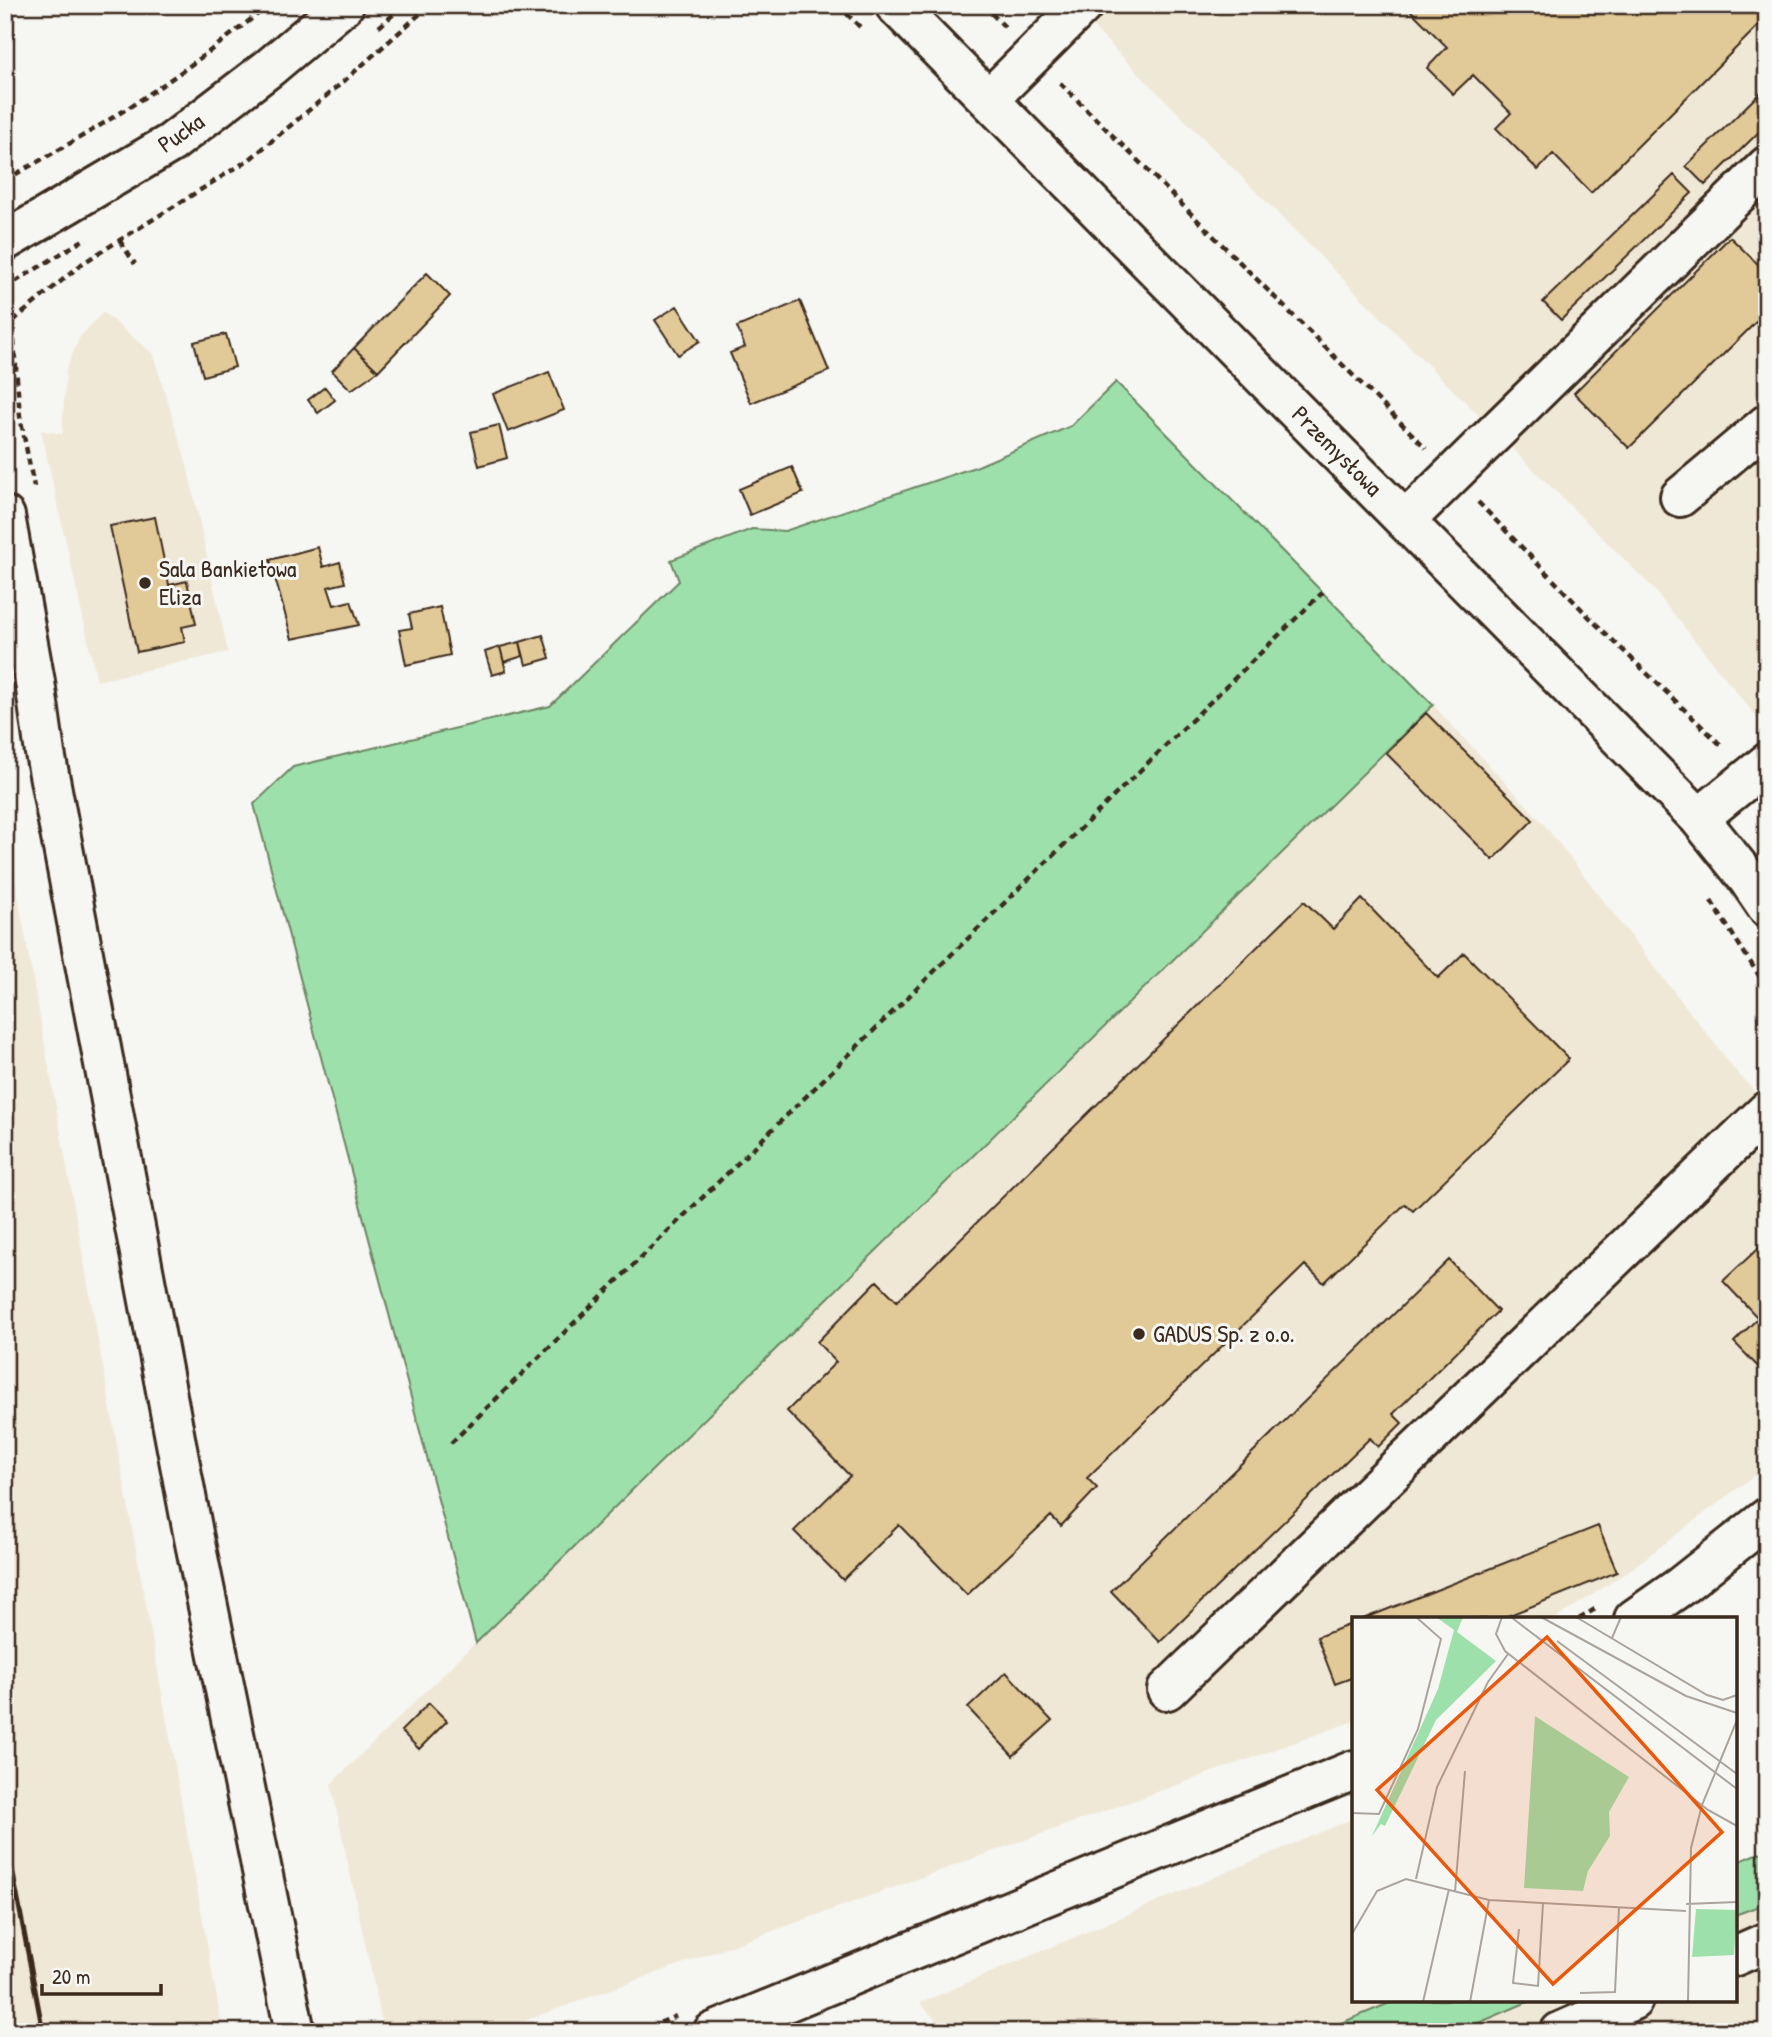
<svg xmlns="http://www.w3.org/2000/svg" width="1772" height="2037" font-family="'Patrick Hand',sans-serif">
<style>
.built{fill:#f0e8d7}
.green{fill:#9ee0ab;stroke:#6c8564;stroke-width:2}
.building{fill:#e1c998;stroke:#3b2a1e;stroke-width:2}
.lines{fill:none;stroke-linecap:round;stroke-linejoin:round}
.minor-casing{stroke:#3b2a1e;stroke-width:44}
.path{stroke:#3b2a1e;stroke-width:4.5;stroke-dasharray:7 5;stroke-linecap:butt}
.minor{stroke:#f6f6f2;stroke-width:38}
.rail{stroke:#3b2a1e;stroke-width:5}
.path-bridge{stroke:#3b2a1e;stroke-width:4.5;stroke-dasharray:7 5;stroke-linecap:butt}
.poi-dot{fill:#3b2a1e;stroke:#f6f6f2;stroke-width:2.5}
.labels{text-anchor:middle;stroke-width:6;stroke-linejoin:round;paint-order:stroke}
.street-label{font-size:24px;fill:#3b2a1e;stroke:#f6f6f2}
.poi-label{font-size:24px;fill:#3b2a1e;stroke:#f6f6f2;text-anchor:start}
.inset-road{fill:none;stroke:#aba49d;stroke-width:2}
.view{fill:#e8590c;fill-opacity:0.15;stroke:#e8590c;stroke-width:3.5}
.inset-edge{fill:none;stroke:#3b2a1e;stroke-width:3.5}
</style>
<rect width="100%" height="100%" fill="#f6f6f2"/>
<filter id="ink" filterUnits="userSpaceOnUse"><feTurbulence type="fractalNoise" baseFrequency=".0143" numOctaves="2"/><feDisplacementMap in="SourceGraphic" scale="14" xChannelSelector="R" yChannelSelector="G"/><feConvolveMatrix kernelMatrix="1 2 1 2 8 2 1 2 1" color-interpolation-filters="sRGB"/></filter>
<g filter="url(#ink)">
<!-- built -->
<path class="built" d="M1071,5h696v725l-117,-145 -210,-208z
M103,312l50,42 34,111 41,187 -131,29 -56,-251 21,4 4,-64 13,-32z
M1433,705l110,118 196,252 28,29v362l-140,106 -72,47h-201v102l-861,311h-109l-53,-248z
M5,824l218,1208h-218z
M1354,1818v182h43l-78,32h-372l-27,-29z
M1767,1903v129h-309l74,-32h203v-85z"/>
<!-- green -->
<path class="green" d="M1116,382l317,323 -957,938 -222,-839 39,-37 257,-61 129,-125 -8,-21 81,-31 33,2 193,-65 93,-40z
M1767,1850v53l-32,12v-52z
M1397,2000h135l-74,32h-139z"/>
<!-- building -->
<path class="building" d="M1405,5h362v12l-176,176 -38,-39 -15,16 -42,-42 15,-15 -38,-38 -20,19 -26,-26 20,-21z
M1767,86v38l-62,61 -19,-19z
M1674,175l18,18 -131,127 -18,-18z
M1730,237l37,36v56l-9,-9 -129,128 -55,-55z
M427,273l23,23 -72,75 -24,-23z
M800,301l29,70 -78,32 -21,-50 15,-6 -8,-20z
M677,306l23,35 -22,14 -23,-35z
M226,334l9,33 -32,9 -9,-34z
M354,348l24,23 -27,19 -19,-19z
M549,372l15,38 -56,22 -15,-38z
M325,387l10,13 -17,13 -10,-13z
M499,425l8,33 -28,8 -8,-34z
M792,467l11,26 -53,22 -11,-26z
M155,517l14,68 18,-4 9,43 -14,3 3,15 -48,10 -27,-126z
M318,547l5,20 17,-5 5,21 -17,4 6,18 17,-4 8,24 -67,14 -22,-79z
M440,607l10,48 -44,10 -7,-35 13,-2 -3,-14z
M543,635l7,23 -24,7 -6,-23z
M520,642l3,14 -19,6 -4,-15z
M500,647l6,24 -14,4 -7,-23z
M1426,713l107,107 -40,40 -107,-107z
M1362,899l76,79 26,-25 105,106 -156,152 -8,-7 -81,79 -19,-18 -218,213 10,10 -36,38 -10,-10 -84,79 -68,-70 -56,55 -49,-49 56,-55 -63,-65 49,-49 -19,-20 60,-61 20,20 407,-400 29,28z
M1767,1240v136l-33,-34 24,-24 -35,-37z
M1449,1260l49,51 -105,103 9,9 -24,24 -8,-9 -210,204 -49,-51z
M1598,1526l19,46 -117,47h-137z
M1354,1623v54l-19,7 -18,-47z
M1006,1672l46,49 -39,35 -45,-48z
M429,1703l18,18 -28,28 -18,-18z"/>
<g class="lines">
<defs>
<path id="minor" d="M895,5l804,813 49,61 19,28
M989,99l94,-94
M5,241l166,-98 98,-75 75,-63
M1680,497l87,-73
M5,516l30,166 10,71 149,785 101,494
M1405,521l362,-355
M1699,818l68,-55
M1634,1619l47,-33 86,-68
M1167,1690l600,-579
M1735,1956l32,-14
M713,2032l641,-262
M1560,2032l73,-32"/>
</defs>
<!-- minor casing -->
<use href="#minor" class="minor-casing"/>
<!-- path -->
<path class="path" d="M838,5l23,23
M983,5l22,22
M379,27l25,-22
M1060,83l366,365
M5,180c36,-20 72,-40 107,-62 55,-34 107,-73 157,-113
M120,241l15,23
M9,280l11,136 14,71
M13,321l70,-58 167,-104 93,-77 87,-77
M1478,502l116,120 130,126
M1711,901l56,87
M451,1443l872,-851
M1579,1619l16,-10
M638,2032l38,-16"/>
<!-- minor -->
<use href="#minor" class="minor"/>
<!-- rail -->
<path class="rail" d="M5,1832l38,200"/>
<!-- path-bridge -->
<path class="path-bridge" d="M5,288l78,-48"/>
</g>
</g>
<!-- markers -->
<g class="poi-dot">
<circle cx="145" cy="583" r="7"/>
<circle cx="1139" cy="1334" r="7"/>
</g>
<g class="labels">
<!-- street labels -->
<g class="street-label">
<text transform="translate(181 133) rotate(-35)" y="8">Pucka</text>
<text transform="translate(1337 451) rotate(45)" y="8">Przemysłowa</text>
</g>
<!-- poi labels -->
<g class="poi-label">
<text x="159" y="577">Sala Bankietowa<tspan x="159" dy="28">Eliza</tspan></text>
<text x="1153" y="1342">GADUS Sp. z o.o.</text>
</g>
</g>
<!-- overview -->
<g transform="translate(1352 1617)">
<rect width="385" height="385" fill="#f6f6f2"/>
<path d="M84,0h27l-6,15 39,29 -60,59 -51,106 -4,-2 -9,12 66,-147 16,-59zM183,99l94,61 -20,35 1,24 -22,35 -5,20 -59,-3zM344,292l41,1 -3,45 -42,2z" fill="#9ee0ab"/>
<path class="inset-road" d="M150,0l-6,17 9,17 203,159 29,16M159,0l226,172M189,0l145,79 51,17M224,0l131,78 16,5 14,-5M260,21l9,-21M205,24l180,133M0,196l27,1 39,-85 23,-90 -25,-22M64,262l21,-92 51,-105 20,-28M103,275l10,-121M334,287l51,-2M167,312l-6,54 25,3 5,-83M0,317l25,-43 29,-12 83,21 197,11M228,376l35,-1 4,-85M71,385l26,-113M118,385l19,-102M336,385l3,-154 11,-43 35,-85"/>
<path class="view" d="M195,20l175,195 -169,152 -176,-194z"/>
<rect width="385" height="385" class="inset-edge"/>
</g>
<!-- margin -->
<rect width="1772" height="2037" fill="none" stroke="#f6f6f2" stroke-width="28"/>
<rect x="14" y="14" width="1744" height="2009" fill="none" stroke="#3b2a1e" stroke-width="2.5" filter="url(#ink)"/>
<!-- scale -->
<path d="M42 1984v10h119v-10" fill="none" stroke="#3b2a1e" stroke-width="3.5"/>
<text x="52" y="1984" font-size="21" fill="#3b2a1e" stroke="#f6f6f2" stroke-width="5" paint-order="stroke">20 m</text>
</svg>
